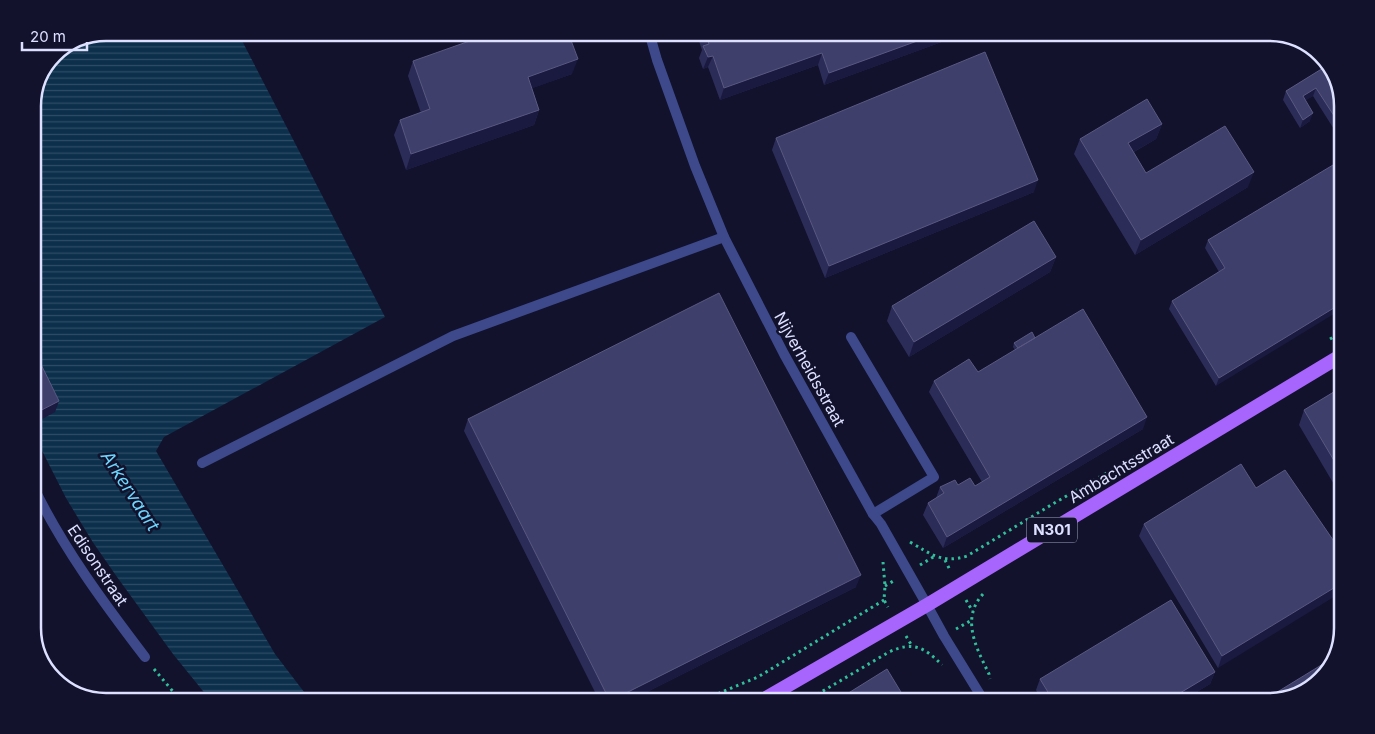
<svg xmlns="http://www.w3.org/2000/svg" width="1375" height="734" font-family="Inter,sans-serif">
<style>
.water{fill:url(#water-rules)}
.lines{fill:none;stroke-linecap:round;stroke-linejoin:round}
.path{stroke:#32be9b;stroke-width:3;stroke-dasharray:2.5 4;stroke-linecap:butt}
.service{stroke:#3d498b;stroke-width:10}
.minor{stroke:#3d498b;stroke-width:10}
.tertiary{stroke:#3d498b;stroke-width:10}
.primary{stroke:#a865fe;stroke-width:14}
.wall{fill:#2c2c59}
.shaded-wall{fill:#1a1940}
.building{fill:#3f3f6b;stroke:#585882}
.labels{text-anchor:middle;stroke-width:5;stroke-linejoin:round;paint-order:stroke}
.shield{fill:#12122c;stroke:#a0a2c0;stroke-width:1}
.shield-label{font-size:15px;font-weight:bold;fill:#dde0ff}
.street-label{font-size:16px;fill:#dde0ff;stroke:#12122c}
.water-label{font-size:18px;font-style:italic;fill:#6cd6fe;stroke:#12122c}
.rim{fill:none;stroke:#dde0ff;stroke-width:2.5}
</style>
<defs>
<pattern id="water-rules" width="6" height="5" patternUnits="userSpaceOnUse" patternTransform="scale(1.25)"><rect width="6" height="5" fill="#0c2f4b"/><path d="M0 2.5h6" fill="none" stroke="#2f4d66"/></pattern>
</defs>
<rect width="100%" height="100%" fill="#12122c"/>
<!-- water -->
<path class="water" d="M106,33h132l147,284 -221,120 -8,14 119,203 36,47h-100l-38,-47 -56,-77 -25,-36 -26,-43 -33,-65v-331l21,-48z"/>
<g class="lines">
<!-- path -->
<path class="path" d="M1330,339l12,-7
M910,542c21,12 32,22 57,14l89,-54 104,-60
M945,560l5,10
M883,562l2,24 -1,14 4,7
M920,565l15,-9
M885,586l10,-6
M983,594c-23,25 -6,55 6,80l1,5
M966,600l7,12
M956,629l16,-9
M906,636l6,10
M154,669l27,32
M700,701l58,-24 126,-77
M806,701l83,-49c24,-11 35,-5 53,13"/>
<!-- service -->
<path class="service" d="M851,337l83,140 -61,37
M202,463l251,-127 271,-99"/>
<!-- minor -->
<path class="minor" d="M649,32l8,28 38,106 29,71 60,117 89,160 8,10 46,81
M33,486c30,62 70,116 112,171"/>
<!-- tertiary -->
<path class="tertiary" d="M927,605l17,31 40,65"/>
<!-- primary -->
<path class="primary" d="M761,701l166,-96 415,-250"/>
</g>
<!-- wall -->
<path class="wall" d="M696,32h273l-145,53 -6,-20 -98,35 -12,-33 -5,2 -4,-11 3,-8z
M413,61l159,13 -40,14 7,22 -5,15 -128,45 -12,-35 6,-15 21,-7 -13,-37z
M1328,65l14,37v28l-5,4 -24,-38 -8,4 5,21 -10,7 -17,-28 3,-9z
M1162,124l-6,15 -22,13 12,21 102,14 -113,68 -61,-101 6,-15z
M776,138l258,54 -209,86 -53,-128z
M1338,162l-122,224 -47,-77 3,-8 47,-29 -14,-24 3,-8z
M1056,257l-6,15 -141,85 -22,-36 5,-15z
M1035,338l108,91 -200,119 -20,-33 5,-12 8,-5 4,-11 18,-2 17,1 7,-4 -53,-90 5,-11 44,-9 37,-22 -2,-3 1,-4z
M1342,387v111l-43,-73 5,-15z
M468,419l388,168 -229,115h-27l-136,-271z
M1256,488l86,65 -124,115 -79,-132 5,-12z
M1215,672l-5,12 -30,18h-138l-6,-12 4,-11z"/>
<!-- shaded-wall -->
<path class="shaded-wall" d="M942,32h27l-145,53 5,-12z
M822,53l-4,12 -98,35 4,-12z
M713,56l-5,11 -5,2 5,-12z
M578,59l-6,15 -50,18 6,-15z
M1316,88l-3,8 -13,8 3,-8z
M539,110l-5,15 -128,45 5,-16z
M1313,113l-3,8 -10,7 3,-8z
M1162,124l-6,15 -33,19 5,-15z
M1342,124v6l-5,4 3,-9z
M1254,172l-6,15 -113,68 6,-15z
M1038,180l-4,12 -209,86 4,-12z
M1056,257l-6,15 -141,85 5,-15z
M1342,303v6l-126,77 3,-8z
M59,401l-4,11 -22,12v-7l1,-3z
M1147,417l-4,12 -200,119 4,-11z
M861,575l-5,12 -229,115h-18z
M1342,583v9l-124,76 4,-12z
M1215,672l-5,12 -30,18h-15z"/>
<!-- building -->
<path class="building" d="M495,32h65l1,6 8,-3 9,24 -50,18 11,33 -128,44 -11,-34 30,-11 -17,-48z
M705,32h237l-113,41 -7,-20 -98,35 -11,-32 -5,1 -5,-11 6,-2z
M985,52l53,128 -209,86 -53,-128z
M1328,65l4,7 10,30v22l-2,1 -24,-37 -13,8 10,17 -10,7 -17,-29z
M1147,99l15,25 -34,19 18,30 79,-47 29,46 -113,68 -61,-101z
M1338,162l4,7v85l-1,1 1,3v45l-123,75 -47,-77 53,-33 -17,-28z
M1034,221l22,36 -142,85 -22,-36z
M719,293l142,282 -251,126 -142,-282z
M1083,309l64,108 -200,120 -19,-34 16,-10 -4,-6 15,-7 3,5 12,-7 5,8 15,-9 -56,-96 35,-22 9,13z
M1032,332l3,6 -17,10 -4,-5z
M33,348l26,53 -25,13 -1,-3z
M1342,387v87l-38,-64z
M1241,464l15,24 29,-18 57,83v30l-120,73 -78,-132z
M1171,600l44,72 -50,30h-111l-14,-23z
M1336,656l-1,5 -29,30 -37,11h-8z
M887,669l20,33h-73z"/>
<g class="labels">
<!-- shield labels -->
<rect class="shield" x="1027" y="517.5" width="50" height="25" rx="4"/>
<g class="shield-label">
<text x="1052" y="535">N301</text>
</g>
<!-- street labels -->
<g class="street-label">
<text transform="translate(810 369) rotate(61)" y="6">Nijverheidsstraat</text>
<text transform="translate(1121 468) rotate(-31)" y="6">Ambachtsstraat</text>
<text transform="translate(98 565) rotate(56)" y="6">Edisonstraat</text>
</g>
<!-- water labels -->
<g class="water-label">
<text transform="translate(130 491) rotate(57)" y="6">Arkervaart</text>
</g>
</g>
<!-- crop -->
<path d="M0 0H1375V734H0ZM106 41H1269A65 65 0 0 1 1334 106V628A65 65 0 0 1 1269 693H106A65 65 0 0 1 41 628V106A65 65 0 0 1 106 41Z" fill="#12122c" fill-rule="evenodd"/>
<path class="rim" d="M106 41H1269A65 65 0 0 1 1334 106V628A65 65 0 0 1 1269 693H106A65 65 0 0 1 41 628V106A65 65 0 0 1 106 41Z"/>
<!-- scale -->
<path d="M22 42v8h65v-8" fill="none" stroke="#dde0ff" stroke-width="2.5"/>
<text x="30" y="42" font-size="15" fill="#dde0ff" stroke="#12122c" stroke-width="4" paint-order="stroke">20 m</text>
</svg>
